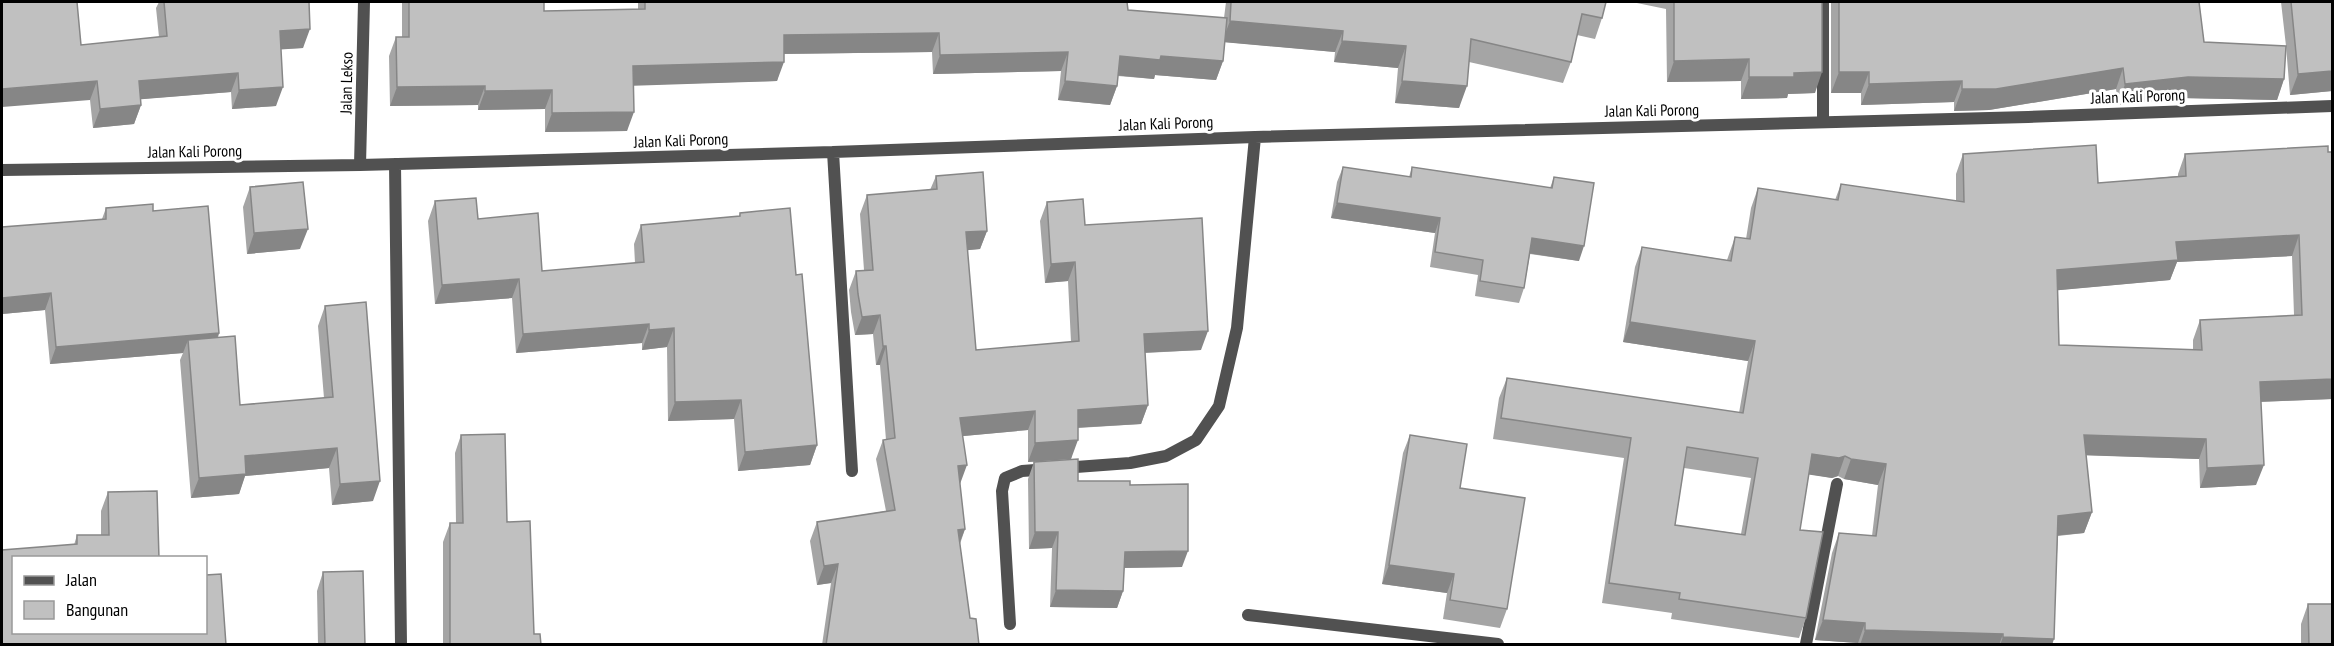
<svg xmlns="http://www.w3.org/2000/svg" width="2334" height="646" font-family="'PT Sans Narrow',sans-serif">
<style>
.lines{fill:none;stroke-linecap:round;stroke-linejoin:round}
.minor{stroke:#515151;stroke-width:12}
.wall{fill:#a5a5a5;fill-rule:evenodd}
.shaded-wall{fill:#868686}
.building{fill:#c0c0c0;stroke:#868686;stroke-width:1.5;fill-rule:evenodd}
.labels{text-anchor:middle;stroke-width:6;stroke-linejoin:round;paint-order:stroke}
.street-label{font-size:16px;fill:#000;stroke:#fff}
</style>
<rect width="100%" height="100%" fill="#fff"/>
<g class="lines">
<!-- minor -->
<path class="minor" d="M1823,2v120
M833,152l19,319
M395,164l6,480
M360,165l4,-163
M2,170l358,-5 473,-13 422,-15 773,-20 304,-11
M1248,615l250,29
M1010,624l-8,-133 3,-13 17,-7 108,-8 36,-7 30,-16 23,-34 18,-78 18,-191
M1806,644l31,-160"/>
</g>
<!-- wall -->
<path class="wall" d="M159,2h150l-6,46 -22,1 -5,57 -44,3 -1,-17 -90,7v6l-7,19 -41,4 -3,-28 -9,-55 78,-8 -3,-29z
M402,2h142v9l94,-2v-7h489l1,8 96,8 2,-16h380l-4,16 -7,21 -18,-4 -6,27 -8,21 -94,-21 -10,46 -64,-5 3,-35 -64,-6 1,-10 -110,-10 -2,19 -7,19 -61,-5 -1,4 -36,-3 -1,10 -7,19 -52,-5 3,-29 -128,3 -1,-22 -148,2 -7,27 -144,4 -6,46 -82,1v-23l-67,1v-5l-88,1 -1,-50 7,-19h6z
M1632,2h190l-7,91 -27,1 -1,4 -46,1v-18l-74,1 -1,-73z
M1831,2h368l5,40 82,4 -5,-44h51v89l-42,4 -4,-49 -2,33 -7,21 -96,-2 -63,7 -2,-16 -127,21 -35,1v-9l-93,3v-12h-30z
M2328,146l4,253 -71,3 -5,83 -56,3 -1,-29 -113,-4 6,57 -8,21 -26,3 -6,109h-194v-2l-43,-3 17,-87 7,-20 33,3 6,-51 -34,-6 -6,-3 -6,2 -23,-4 -9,56 6,88 -7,20 -128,-19 1,-6 -70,-10 22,-145 -131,-19 6,-41 8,-20 232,35 9,-52 -125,-19 12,-75 7,-20 85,13 8,-23 11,2 5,-31 7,-20 77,12 6,-16 115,17v-27l7,-20 135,29 80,-7v-2l7,-20zM2292,256l2,59 -94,5 -7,20v10l-134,-5 -1,-55 112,-10 7,-18zM1684,468l67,10 -10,56 -66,-9z
M1343,167l66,10 3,-10 138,21 4,-11 25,84 -49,-7 -6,34 -5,15 -44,-7 3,-21 -48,-8 5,-34 -104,-15 6,-36z
M936,176l51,55 -7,18 -13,1 9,100 95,-8 -3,-61 -23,2 -5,-62 7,-19 38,23 116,125 -56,3 3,52 -7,19 -63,4 -7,31 -43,3v-32l-65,6 -3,48 5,45 -5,15 10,74 9,27h-157l9,-62 -14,2 -7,-44 7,-19 69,-11 -10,-52 7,-19h3l-6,-75h-4l-3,-31 -18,1 -4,-23 -2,-22 7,-19 8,-1 -4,-56 7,-19 63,-5z
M250,187l50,62 -53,5 -4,-47z
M435,201l43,18 64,52 93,-8 -1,-19 7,-19 98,-9 1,-3 56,62 21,170 -7,20 -72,6 -4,-52 -66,2 -1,-74 -25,3v-7l-126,10 -4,-55 -77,6 -7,-83z
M106,208l47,3 66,122 -1,5 22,67 84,-7 -6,-72 7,-20 48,195 -41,4 -3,-37 -84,8 -6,18 -48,4 -11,-138 3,-7 -133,11 -5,-54 -43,4 100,-95z
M461,435l46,87 27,112 7,11h-98v-103l7,-19h6l-1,-70z
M1410,435l50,53 47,121 -7,19 -57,-9 4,-26 -65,-9 21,-131z
M1034,462l44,19 52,4 52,82 -58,1 -1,23 -6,17 -67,-1 2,-59 -23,1 -1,-70z
M157,491l2,67h-145v75h192v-58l15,-1 5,71h-224v-95l72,-5 3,-10h24v-24l7,-19z
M323,572l42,73h-47l-1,-54z
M2308,604l24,41h-31v-21z"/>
<!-- shaded-wall -->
<path class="shaded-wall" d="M1230,21l113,10 -8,21 -113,-10z
M310,29l-7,19 -30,2 7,-19z
M939,33l-7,19 -155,2 7,-19z
M1342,41l64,5 -8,22 -64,-6z
M1068,52l-7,19 -128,3 7,-19z
M1120,56h41l62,5 -7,19 -61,-5 -1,4 -41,-4z
M1749,59l-8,22 -74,1 7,-21z
M784,62l-7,19 -151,5 7,-20z
M2123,68l-7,21 -127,21 -35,1 8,-22z
M2332,71v20l-42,4 8,-21z
M1822,72l-7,21 -27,1 -1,4 -46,1 8,-22 45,-4z
M1839,72h30l-8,21h-30z
M238,73l-7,19 -99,8 7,-19z
M2188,77l96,2 -7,21 -96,-2 -63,7 7,-21z
M97,81l-7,19 -88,7v-18z
M1065,81l52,5 -7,19 -52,-5z
M1402,81l65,5 -8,22 -64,-5z
M1962,81l-8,21 -93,3 8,-21z
M485,86l-7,19 -88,1 7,-19z
M283,87l-7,19 -44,3 7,-19z
M552,90l-7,19 -67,1 7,-19z
M141,105l-7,19 -41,4 7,-19z
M634,112l-7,19 -82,1 7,-19z
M1337,203l103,15 -5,15 -104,-15z
M308,229l-8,20 -53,5 7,-21z
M987,231l-7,18 -21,2 7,-19z
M2299,235l-7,21 -115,6 -7,18 -120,11 7,-21 119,-28z
M1532,238l52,8 -5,15 -52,-8z
M1075,262l-7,19 -23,2 6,-19z
M519,279l-7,19 -77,6 7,-19z
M51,293l-6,17 -43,4v-16z
M880,315l-7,19 -18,1 7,-18z
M1630,322l125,19 -7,20 -125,-19z
M649,324l-7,19 -126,10 7,-19z
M674,328l-7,19 -25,3 7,-20z
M1208,331l-7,19 -64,3 7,-19z
M219,333l-6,17 -25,-10 -5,13 -133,11 6,-17z
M883,346h3l-6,19h-4z
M2332,379v20l-80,3 8,-20z
M741,400l-7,19 -66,2 7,-19z
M1148,405l-7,19 -70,4 7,-18z
M1035,411l-7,19 -75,7 7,-19z
M2084,435l122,4 -7,20 -123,-4z
M1078,440l-7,19 -43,3 7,-19z
M817,445l-7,20 -72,6 7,-19z
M337,448l-8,20 -84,8 -6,18 -48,4 8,-20 46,-22z
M1812,454l33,2 -7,20 -6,2 -27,-4z
M1851,459l35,5 -8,21 -34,-6z
M967,465l-7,19 -2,-18z
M2264,465l-8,20 -56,3 7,-20z
M380,481l-7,20 -41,4 8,-21z
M2092,512l-8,21 -33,3 7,-20z
M965,529l-7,18v-17z
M1035,532h23l-6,16 -23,1z
M1188,551l-6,16 -63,1 6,-16z
M838,564l-7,19 -14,2 7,-19z
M1389,565l65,9 -7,19 -65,-9z
M1056,590l67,1 -6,17 -67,-1z
M1823,620l42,3 -7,20 -43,-3z
M1865,630l138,4 -4,11h-139z
M2003,637l51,2 -2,6h-52z"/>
<!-- building -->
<path class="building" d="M2,2h75l4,43 86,-9 -3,-34h145l1,27 -30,2 3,56 -44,3 -1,-17 -99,8 2,24 -41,4 -3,-28 -95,8z
M409,2h135v9l101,-2v-7h482l1,8 99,8 -4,43 -62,-5 -1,4 -40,-4 -3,30 -52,-5 3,-29 -128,3 -1,-22 -155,2v27l-151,4 1,46 -82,1v-23l-67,1v-5l-88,1 -1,-50h13z
M1231,2h375l-4,16 -20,-4 -11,48 -100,-23 -4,47 -65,-5 4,-35 -64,-5 1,-10 -113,-10z
M1674,2h148v70l-28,1v4h-45v-18l-75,2z
M1839,2h360l5,40 82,4 -2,33 -96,-2 -63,7 -2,-16 -127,21h-34v-8l-93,3v-12h-30z
M2291,2h41v69l-34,3z
M2096,145l2,38 88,-7 -1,-22 143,-8v6h4v227l-72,3 4,83 -57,3 -1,-29 -122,-4 8,77 -34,4 -4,123 -51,-2v-3l-138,-4v-7l-42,-3 16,-87 37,3 10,-72 -35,-5 -6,-3 -6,2 -27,-4 -12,76 23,2 -17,86 -127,-19 1,-6 -71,-10 22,-145 -130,-20 6,-40 236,35 12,-72 -125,-19 12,-75 89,14 4,-24 15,2 8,-51 80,12 3,-16 123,18 -1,-48zM2299,235l3,80 -102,5 2,30 -143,-5 -2,-75 121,-10 -2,-18zM1687,447l71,11 -13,77 -70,-10z
M1343,167l68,10 1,-10 140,21 2,-11 40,6 -10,63 -52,-8 -8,50 -44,-7 3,-21 -48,-8 5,-34 -103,-15z
M983,172l4,59 -21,1 10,118 103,-9 -4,-79 -24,2 -4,-62 36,-3 2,26 117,-7 6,113 -64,3 4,71 -70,5v30l-43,3v-32l-75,7 7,47 -9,1 7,63 -7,1 12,88 6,1 3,26h-153l12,-81 -14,2 -7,-44 78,-12 -12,-70 12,-2 -9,-92h-3l-3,-31 -18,2 -4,-23 -2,-23 17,-1 -6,-75 70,-6 -1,-13z
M303,182l5,47 -54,4 -4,-46z
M476,198l2,21 60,-6 4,58 102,-9 -3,-37 99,-9v-3l50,-5 6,67 6,-1 15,171 -72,7 -4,-52 -66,2 -1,-74 -25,2v-6l-126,10 -4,-55 -77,6 -7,-84z
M153,204v7l55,-5 11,127 -163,14 -5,-54 -49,5v-71l104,-8v-11z
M366,302l14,179 -40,3 -3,-36 -92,8 1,18 -47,4 -11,-138 47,-4 5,69 93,-8 -8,-91z
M505,434l2,88 23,-1 4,113h6l1,11h-91v-122h13l-2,-88z
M1410,435l57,9 -7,44 65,10 -18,111 -57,-9 4,-26 -65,-9z
M1078,459v22h52v4l58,-1v67l-63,1 -2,39 -67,-1 2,-58h-23l-1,-70z
M157,491l2,67h-145v75h192v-58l15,-1 5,71h-224v-95l75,-6v-9h32l-1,-43z
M363,571l2,74h-40l-2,-73z
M2308,604h24v41h-23z"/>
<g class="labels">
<!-- street labels -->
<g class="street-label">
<text transform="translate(346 83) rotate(-89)" y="6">Jalan Lekso</text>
<text transform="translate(2138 96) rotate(-2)" y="6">Jalan Kali Porong</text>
<text transform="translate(1652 110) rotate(-1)" y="6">Jalan Kali Porong</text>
<text transform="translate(1166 123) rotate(-2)" y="6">Jalan Kali Porong</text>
<text transform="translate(681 140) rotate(-2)" y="6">Jalan Kali Porong</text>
<text transform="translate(195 151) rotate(-1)" y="6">Jalan Kali Porong</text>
</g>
</g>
<!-- border -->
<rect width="2334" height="646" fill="none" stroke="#000000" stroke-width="6"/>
<!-- legend -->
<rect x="12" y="556" width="195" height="78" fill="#ffffff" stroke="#999999" stroke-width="1.5"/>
<rect x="24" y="576" width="30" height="9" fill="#515151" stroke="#999999" stroke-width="1.5"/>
<text x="66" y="586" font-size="18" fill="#000000">Jalan</text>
<rect x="24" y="601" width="30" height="18" fill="#c0c0c0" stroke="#999999" stroke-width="1.5"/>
<text x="66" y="616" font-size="18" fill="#000000">Bangunan</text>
</svg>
